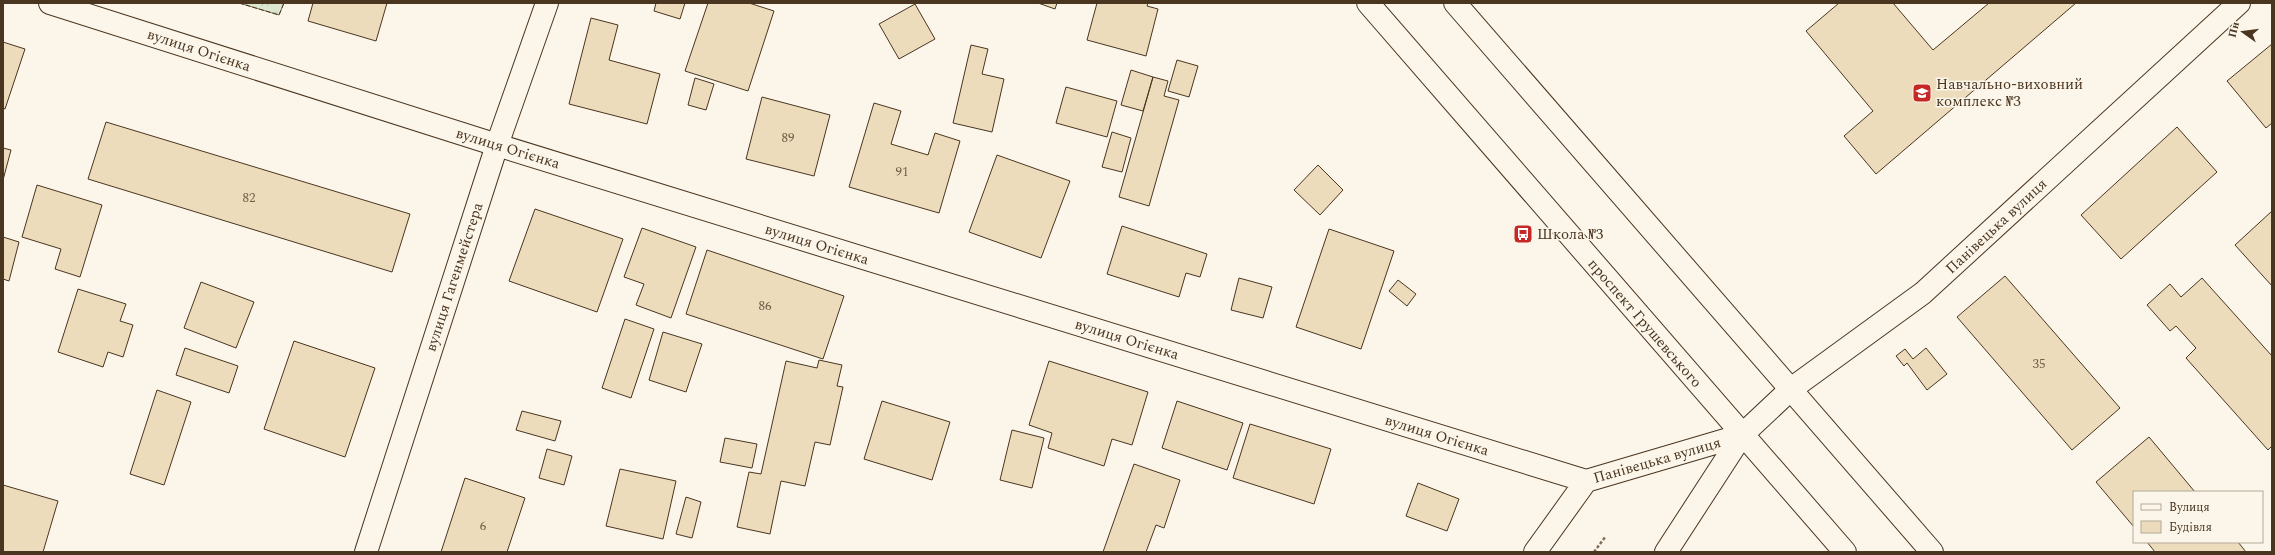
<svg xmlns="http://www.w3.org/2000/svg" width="2275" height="555" font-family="Spectral,serif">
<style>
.park{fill:url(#park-crowns);stroke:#887966}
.building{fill:#ecdcbc;stroke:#4a3520}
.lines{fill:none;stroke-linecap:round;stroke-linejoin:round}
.minor-casing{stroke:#4a3520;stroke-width:24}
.secondary-casing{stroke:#4a3520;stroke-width:24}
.path{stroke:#7f6f5c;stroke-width:2.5;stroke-dasharray:3 2;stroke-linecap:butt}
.minor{stroke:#fbf6e9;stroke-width:22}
.secondary{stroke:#fbf6e9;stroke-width:22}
.fence{stroke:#4a3520;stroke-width:1;stroke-dasharray:5 2;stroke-linecap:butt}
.labels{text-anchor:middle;stroke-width:3;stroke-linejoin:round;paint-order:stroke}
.number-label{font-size:13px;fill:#725f47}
.street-label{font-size:15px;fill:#4a3520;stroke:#fbf6e9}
.poi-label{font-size:15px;fill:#4a3520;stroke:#fbf6e9;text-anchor:start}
</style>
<defs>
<pattern id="park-crowns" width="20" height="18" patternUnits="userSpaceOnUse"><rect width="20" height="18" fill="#dce7d0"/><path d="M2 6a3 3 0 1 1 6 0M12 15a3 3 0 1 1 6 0" fill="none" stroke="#bec7b2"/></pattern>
</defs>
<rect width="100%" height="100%" fill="#fbf6e9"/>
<!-- park -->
<path class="park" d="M239,3h45l-5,12z"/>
<!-- building -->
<path class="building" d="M313,3h74l-11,38 -68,-20z
M656,3h29l-5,16 -26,-8z
M708,3h41l25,8 -26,80 -63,-20z
M1038,3h19l-2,6z
M1097,3h51l-1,3 11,3 -12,47 -59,-16z
M1839,3h54l40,47 56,-47h87l-200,171 -32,-38 29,-25 -67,-80z
M915,4l20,35 -36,20 -20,-35z
M591,18l27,7 -9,35 51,14 -13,50 -78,-20z
M3,42l22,7 -20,60 -2,-1z
M2272,44v79l-6,5 -39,-47z
M971,45l17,4 -6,25 22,5 -12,53 -39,-9z
M1177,60l21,6 -9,31 -21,-6z
M1131,70l22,7 -10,34 -22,-6z
M1153,77l15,4 -4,15 15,4 -30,106 -30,-9z
M695,78l19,6 -8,26 -18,-5z
M1066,87l51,14 -10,36 -51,-14z
M762,97l68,18 -16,61 -68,-17z
M874,103l27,8 -10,33 37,11 7,-22 25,8 -21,72 -90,-26z
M106,122l304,92 -18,58 -304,-93z
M2177,127l40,45 -96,87 -40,-44z
M1112,132l19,6 -9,34 -20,-5z
M3,148l8,2 -8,30z
M997,155l73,26 -29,77 -72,-26z
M1318,165l25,25 -23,25 -26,-25z
M37,185l65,20 -22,72 -25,-8 6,-20 -39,-12z
M535,209l88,30 -26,73 -88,-31z
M2272,211v75l-37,-41z
M1122,226l85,28 -7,23 -14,-4 -7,24 -72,-23z
M642,228l54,19 -25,71 -35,-13 8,-21 -20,-7z
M1329,229l65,22 -33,98 -65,-22z
M3,237l16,5 -10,39 -6,-2z
M707,250l137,46 -21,63 -137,-45z
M2005,276l115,132 -48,42 -115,-133z
M1239,278l33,9 -9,31 -32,-8z
M2202,278l70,78v90l-4,4 -82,-92 10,-10 -20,-22 -6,5 -23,-26 23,-21 11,13z
M1398,280l18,14 -9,12 -18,-15z
M201,282l53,20 -18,46 -52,-20z
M78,289l48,15 -6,17 13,4 -10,32 -15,-5 -5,15 -45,-15z
M625,319l29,10 -23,69 -29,-10z
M663,332l39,12 -16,48 -37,-12z
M294,341l81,27 -30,89 -81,-28z
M185,348l53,18 -9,27 -53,-18z
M1926,348l21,26 -20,16 -20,-27 -3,3 -8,-10 9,-7 8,10z
M819,360l23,5 -5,21 6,1 -13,58 -15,-3 -10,44 -24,-5 -11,53 -33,-7 12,-55 12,2 25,-113 31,7z
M1049,361l99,31 -16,53 -20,-6 -8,27 -56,-18 4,-15 -23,-8z
M157,390l34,12 -27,83 -34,-11z
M882,401l68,21 -18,58 -68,-21z
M1177,401l66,22 -16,47 -65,-22z
M522,411l39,10 -6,20 -39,-11z
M1250,424l81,25 -17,55 -81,-26z
M1012,430l32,8 -12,50 -32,-8z
M2149,437l46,55h-61v35l-38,-45z
M725,438l32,6 -5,24 -32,-6z
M547,449l25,7 -8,29 -25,-7z
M1134,464l46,16 -16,48 -8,-3 -10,27h-43z
M620,469l56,12 -13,58 -57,-13z
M465,478l60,20 -18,54h-66z
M1418,483l41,16 -12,32 -41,-15z
M3,485l55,16 -15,51h-40z
M686,497l15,5 -9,36 -16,-4z
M2147,542h91l8,10h-91z"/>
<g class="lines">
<defs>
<path id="minor" d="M50,3l447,142 1089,336
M366,552l131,-407 50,-142
M1535,552l51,-71 156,-46
M1666,552l76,-117 49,-46 132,-96 316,-290"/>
<path id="secondary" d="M1368,3l477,549
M1455,3l477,549"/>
</defs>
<!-- minor casing -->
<use href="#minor" class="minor-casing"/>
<!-- secondary casing -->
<use href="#secondary" class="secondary-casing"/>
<!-- path -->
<path class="path" d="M1594,552l12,-16"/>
<!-- minor -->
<use href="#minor" class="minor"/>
<!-- secondary -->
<use href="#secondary" class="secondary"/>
<!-- fence -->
<path class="fence" d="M239,3l40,12 5,-12"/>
</g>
<!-- icons -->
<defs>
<symbol id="school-square" viewBox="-11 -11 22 22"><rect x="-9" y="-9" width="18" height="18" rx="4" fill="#c62828" stroke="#fbf6e9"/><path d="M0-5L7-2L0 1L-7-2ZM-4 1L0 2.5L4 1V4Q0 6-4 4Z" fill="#fff"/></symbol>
<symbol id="bus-square" viewBox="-11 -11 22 22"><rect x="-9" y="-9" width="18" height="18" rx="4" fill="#c62828" stroke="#fbf6e9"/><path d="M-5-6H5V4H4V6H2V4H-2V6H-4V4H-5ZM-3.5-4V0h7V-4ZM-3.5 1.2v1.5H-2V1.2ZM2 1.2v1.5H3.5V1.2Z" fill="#fff"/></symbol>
</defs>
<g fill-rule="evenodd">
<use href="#school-square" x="1911" y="82" width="22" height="22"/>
<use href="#bus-square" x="1512" y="223" width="22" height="22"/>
</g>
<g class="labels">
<!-- number labels -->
<g class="number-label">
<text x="788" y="142">89</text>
<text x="902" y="176">91</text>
<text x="249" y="202">82</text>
<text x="765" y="310">86</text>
<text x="2039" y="368">35</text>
<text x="483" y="530">6</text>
</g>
<!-- street labels -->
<g class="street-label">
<text transform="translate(199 50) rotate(18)" y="5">вулиця Огієнка</text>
<text transform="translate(508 148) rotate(17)" y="5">вулиця Огієнка</text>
<text transform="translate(1996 226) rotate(-43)" y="5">Панівецька вулиця</text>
<text transform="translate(817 244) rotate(17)" y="5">вулиця Огієнка</text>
<text transform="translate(454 277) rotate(-72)" y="5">вулиця Гагенмейстера</text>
<text transform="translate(1645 323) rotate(49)" y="5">проспект Грушевського</text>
<text transform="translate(1127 339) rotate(17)" y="5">вулиця Огієнка</text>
<text transform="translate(1437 435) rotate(17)" y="5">вулиця Огієнка</text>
<text transform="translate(1657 460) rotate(-16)" y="5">Панівецька вулиця</text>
</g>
<!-- poi labels -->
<g class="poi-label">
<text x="1936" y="89">Навчально-виховний<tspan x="1936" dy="17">комплекс №3</tspan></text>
<text x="1537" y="239">Школа №3</text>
</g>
</g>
<!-- border -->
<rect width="2275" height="555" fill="none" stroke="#4a3520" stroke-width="8"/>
<!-- legend -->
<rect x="2133" y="491" width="130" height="52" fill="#fbf6e9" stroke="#b4a999"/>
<rect x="2141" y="504" width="20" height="6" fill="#fbf6e9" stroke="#b4a999"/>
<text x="2169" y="511" font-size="12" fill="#4a3520">Вулиця</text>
<rect x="2141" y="521" width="20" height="12" fill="#ecdcbc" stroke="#b4a999"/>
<text x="2169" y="531" font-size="12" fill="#4a3520">Будівля</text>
<!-- north arrow -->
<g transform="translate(2243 32) rotate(284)" stroke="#fbf6e9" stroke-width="3" paint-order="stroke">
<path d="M0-3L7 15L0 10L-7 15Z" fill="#4a3520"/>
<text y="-6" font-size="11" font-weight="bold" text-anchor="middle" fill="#4a3520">Пн</text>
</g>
</svg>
